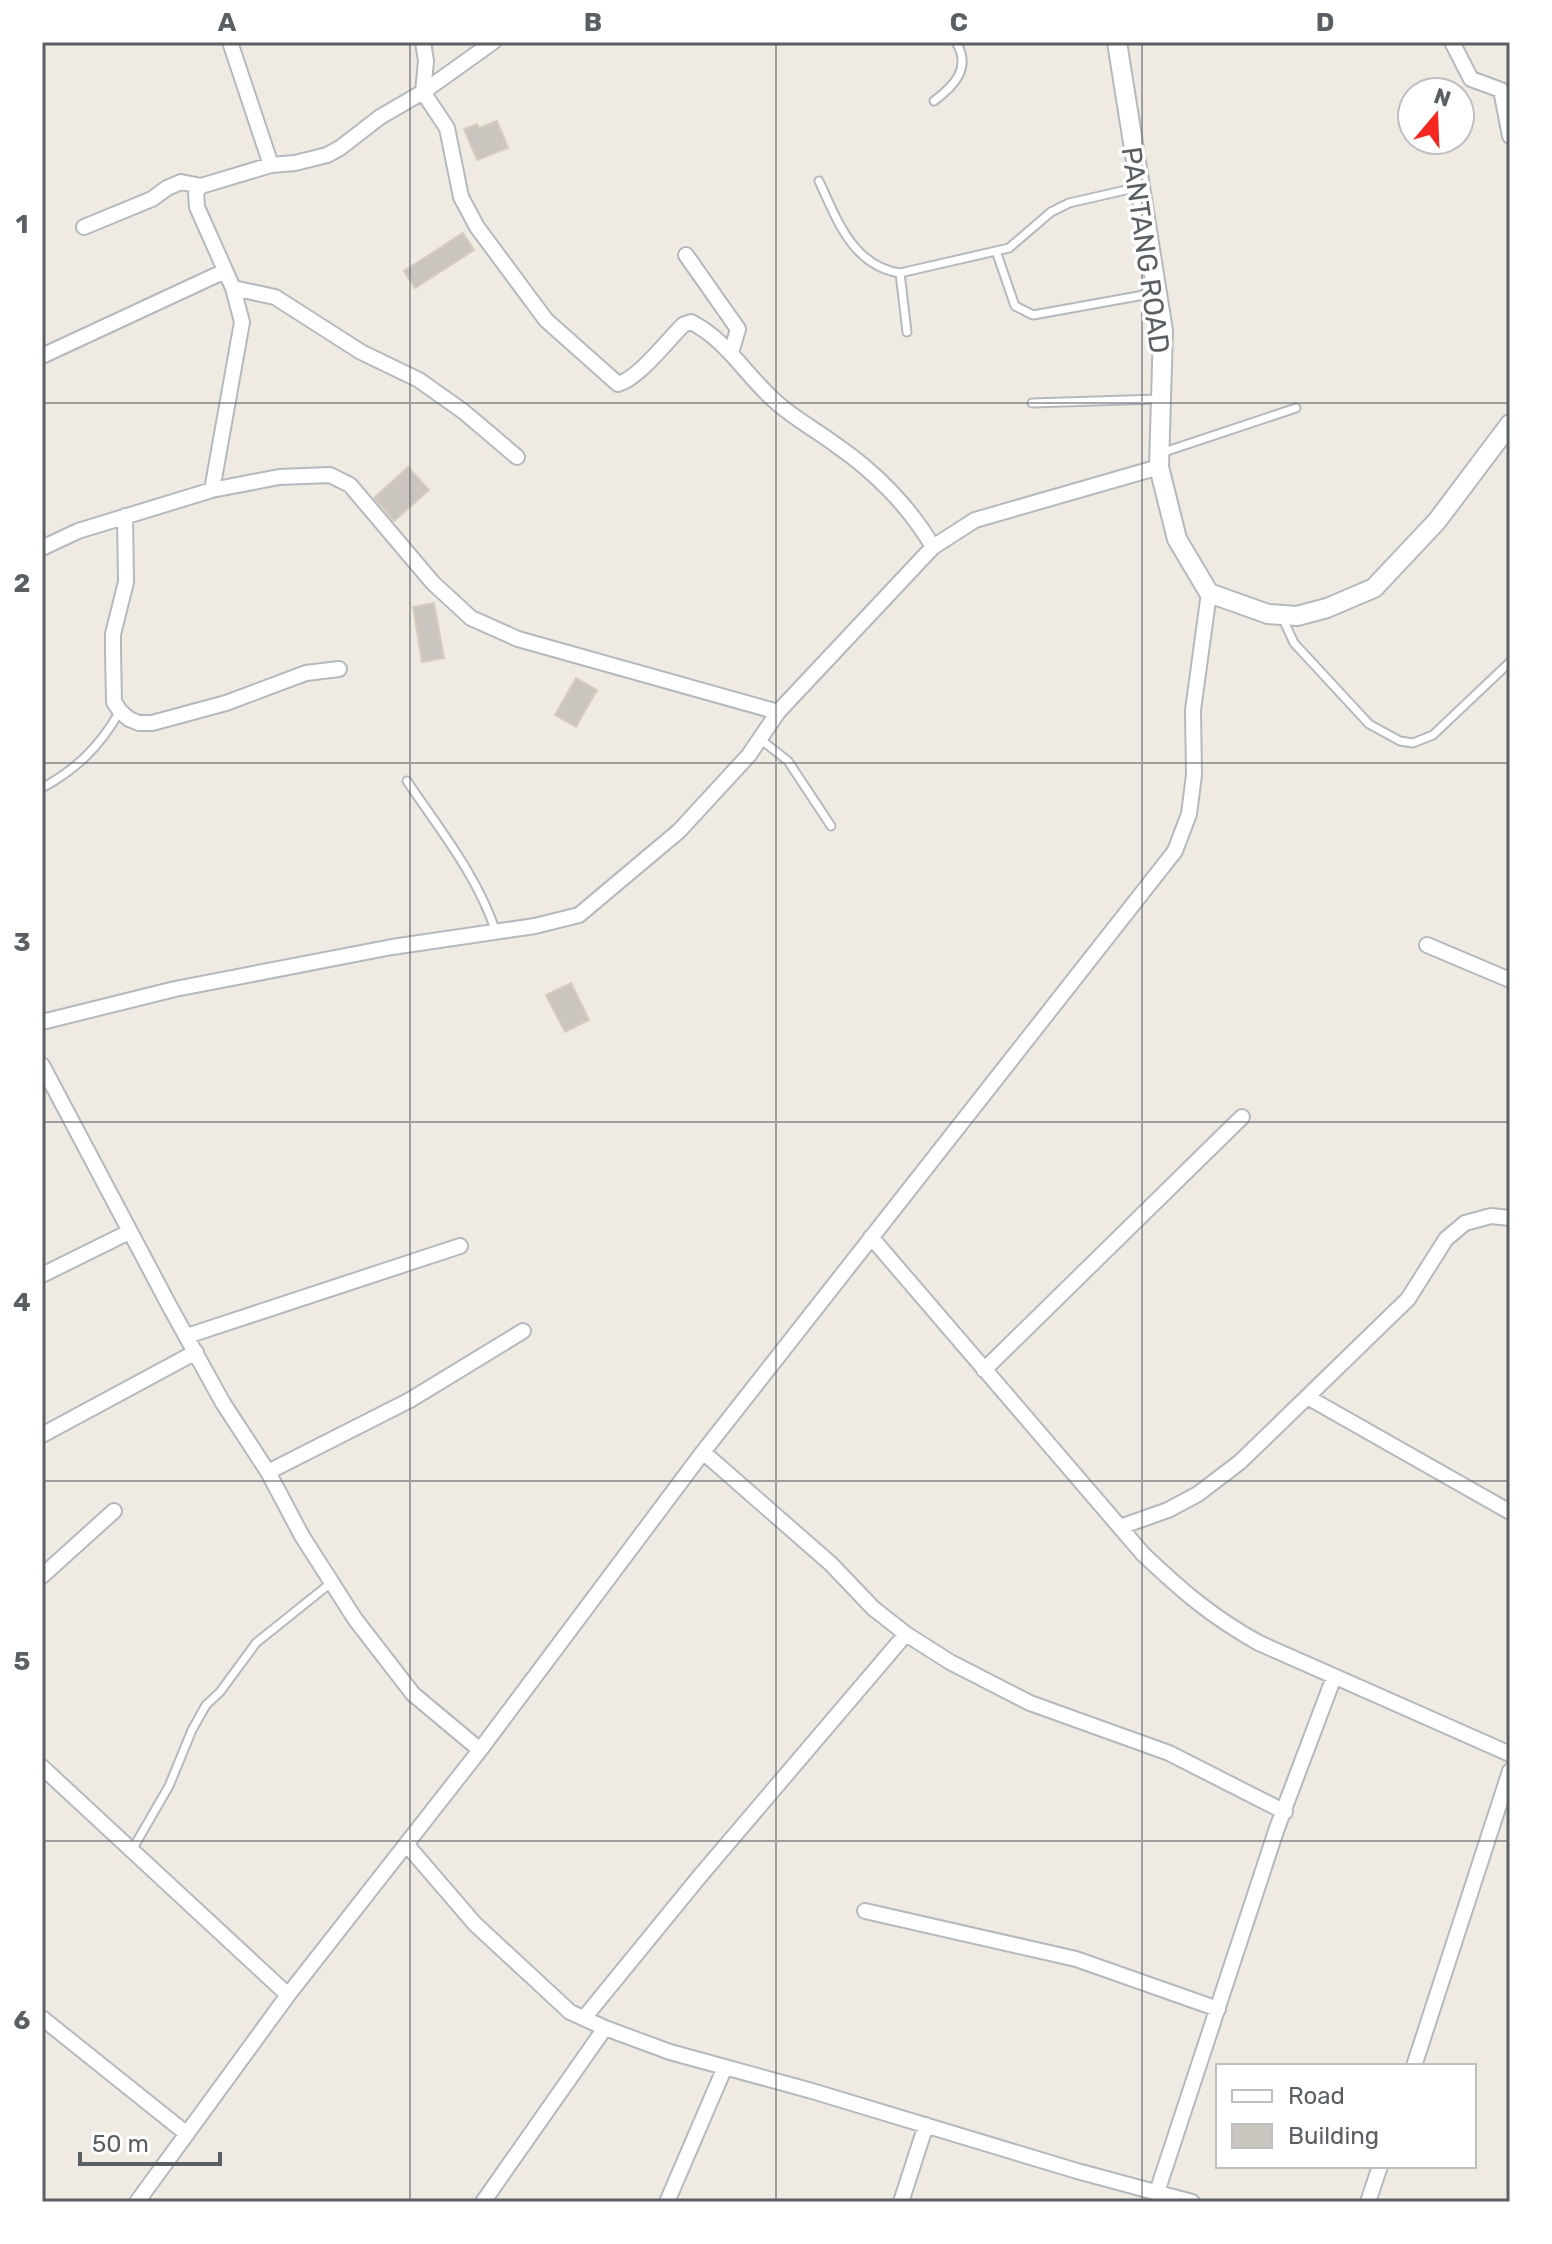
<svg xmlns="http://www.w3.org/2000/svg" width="1552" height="2244" font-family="Rubik,sans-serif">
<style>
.building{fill:#cac6bf;stroke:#d4cdc0;stroke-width:2}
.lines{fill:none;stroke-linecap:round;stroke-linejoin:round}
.service-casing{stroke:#b5b9be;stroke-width:11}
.minor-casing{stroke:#b5b9be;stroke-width:18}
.tertiary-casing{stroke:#b5b9be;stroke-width:22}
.service{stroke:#fff;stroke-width:7}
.minor{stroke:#fff;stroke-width:14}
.tertiary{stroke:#fff;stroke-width:18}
.grid{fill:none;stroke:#5a5f64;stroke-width:2;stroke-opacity:0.55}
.labels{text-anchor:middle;stroke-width:7;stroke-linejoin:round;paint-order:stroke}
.street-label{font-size:28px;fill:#5a5f64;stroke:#fff}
.neatline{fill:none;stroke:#5a5f64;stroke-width:3}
.grid-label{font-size:26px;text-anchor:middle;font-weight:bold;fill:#5a5f64}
</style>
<rect width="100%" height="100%" fill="#efebe2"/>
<!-- building -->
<path class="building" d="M497,121l11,27 -31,12 -13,-31 13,-5 2,4z
M463,233l11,17 -59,38 -11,-17z
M408,467l21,23 -35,31 -20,-23z
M434,603l10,55 -22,4 -9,-55z
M576,678l21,12 -21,37 -21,-12z
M571,983l18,37 -24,12 -19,-37z"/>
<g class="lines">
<defs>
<path id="service" d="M934,101c20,-15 38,-33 22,-59
M819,181c18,39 34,85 81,92
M996,251l19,55 18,9 122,-22
M907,332l-7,-59 109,-25 42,-36 18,-9 70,-16
M1032,403l127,-4
M1161,453l135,-45
M1282,617l12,26 75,81 31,17 13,2 20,-8 77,-73
M760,739l28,22 43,65
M407,781c33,49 70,94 89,151
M42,788c35,-19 58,-42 78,-77
M132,1850l37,-64 23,-56 14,-25 14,-13 36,-49 76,-61"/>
<path id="minor" d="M230,42l41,123
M423,42l3,19 -3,31 24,36 14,69 16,30 69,93 72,64c20,-5 49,-43 65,-59l8,-3c36,18 56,55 85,80 19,17 40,28 60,43 38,26 74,62 97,102
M1452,42l19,37 30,11 9,46
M84,227l68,-28 15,-11 14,-6 20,4
M686,255l52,74 -7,24
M233,288l42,9 86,55 58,28 45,32 53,45
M42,356l183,-85
M212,490l30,-168 -9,-34 -36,-81 -1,-15 5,-6 70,-21 24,-2 32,-8 13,-7 40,-31 43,-25 70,-50
M125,516l1,66 -13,52v18l1,50 6,9 9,8 10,4h13l74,-20 80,-30 33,-4
M42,548l36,-17 134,-41 67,-13 51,-2 20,10 83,98 38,35 47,21 260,73
M1427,945l83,35
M42,1022l133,-33 217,-42 143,-21 44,-11 100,-84 70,-76 29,-43 155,-165 42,-27 184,-53
M42,1065l128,242 53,96 45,69 34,64 53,83 58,75 67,56
M871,1237l272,317c39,37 69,63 116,89l251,111
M42,1275l87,-43
M187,1336l273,-90
M984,1370l258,-253
M1309,1398l201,114
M42,1435l154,-83
M703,1452l128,112 42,44 33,26 44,28 80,41 139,50 116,59
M268,1472l142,-72 113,-69
M1120,1527l48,-17 30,-16 42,-32 168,-163 38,-60 19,-16 26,-7 19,2
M42,1576l72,-65
M42,1767l246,228
M407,1845l68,79 95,88 35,16 65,24 142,39 265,80 115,31
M865,1911l211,48 142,50
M42,2018l145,116
M584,2018l116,-142 206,-242
M1414,2066l96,-295
M1157,2192l120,-364 57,-151
M137,2202l151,-207 192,-245 223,-298 472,-601 14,-37 5,-39 -1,-65 16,-117
M483,2202l122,-174
M667,2202l58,-135
M901,2202l25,-77
M1368,2202l12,-36"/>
<path id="tertiary" d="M1117,42l46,289 -4,136 18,72 32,54 59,21 29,2 30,-8 47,-20 63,-67 73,-97"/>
</defs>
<!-- service casing -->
<use href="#service" class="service-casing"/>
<!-- minor casing -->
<use href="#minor" class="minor-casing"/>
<!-- tertiary casing -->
<use href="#tertiary" class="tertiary-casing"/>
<!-- service -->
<use href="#service" class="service"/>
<!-- minor -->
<use href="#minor" class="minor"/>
<!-- tertiary -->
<use href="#tertiary" class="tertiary"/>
</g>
<!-- grid -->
<path class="grid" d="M410,42v2160M776,42v2160M1142,42v2160M42,403h1468M42,763h1468M42,1122h1468M42,1481h1468M42,1841h1468"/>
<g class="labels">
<!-- street labels -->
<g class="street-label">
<text transform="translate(1146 250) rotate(82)" y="10">PANTANG ROAD</text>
</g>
</g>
<!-- border -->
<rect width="1552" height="2244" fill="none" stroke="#ffffff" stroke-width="88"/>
<!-- legend -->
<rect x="1216" y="2064" width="260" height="104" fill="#ffffff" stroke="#bdbfc1" stroke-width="2"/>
<rect x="1232" y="2090" width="40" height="12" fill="#ffffff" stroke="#bdbfc1" stroke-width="2"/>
<text x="1288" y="2104" font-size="24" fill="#5a5f64">Road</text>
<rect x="1232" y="2124" width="40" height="24" fill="#cac6bf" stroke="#bdbfc1" stroke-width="2"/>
<text x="1288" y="2144" font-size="24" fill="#5a5f64">Building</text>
<!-- north arrow -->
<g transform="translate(1436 116) rotate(19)"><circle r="38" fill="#ffffff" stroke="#bdbfc1" stroke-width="2"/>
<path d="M0-6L14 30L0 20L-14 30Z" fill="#f62721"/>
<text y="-12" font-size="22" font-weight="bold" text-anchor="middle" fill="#5a5f64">N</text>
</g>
<!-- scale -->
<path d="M80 2152v12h140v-12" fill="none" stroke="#5a5f64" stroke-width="4"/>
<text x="92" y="2152" font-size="24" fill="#5a5f64" stroke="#ffffff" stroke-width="6" paint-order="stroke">50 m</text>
<rect x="44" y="44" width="1464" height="2156" class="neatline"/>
<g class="grid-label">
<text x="227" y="31">A</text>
<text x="593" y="31">B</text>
<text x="959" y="31">C</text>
<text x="1325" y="31">D</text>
<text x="22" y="233">1</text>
<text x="22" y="592">2</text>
<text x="22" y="951">3</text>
<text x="22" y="1311">4</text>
<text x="22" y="1670">5</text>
<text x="22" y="2029">6</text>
</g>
</svg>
